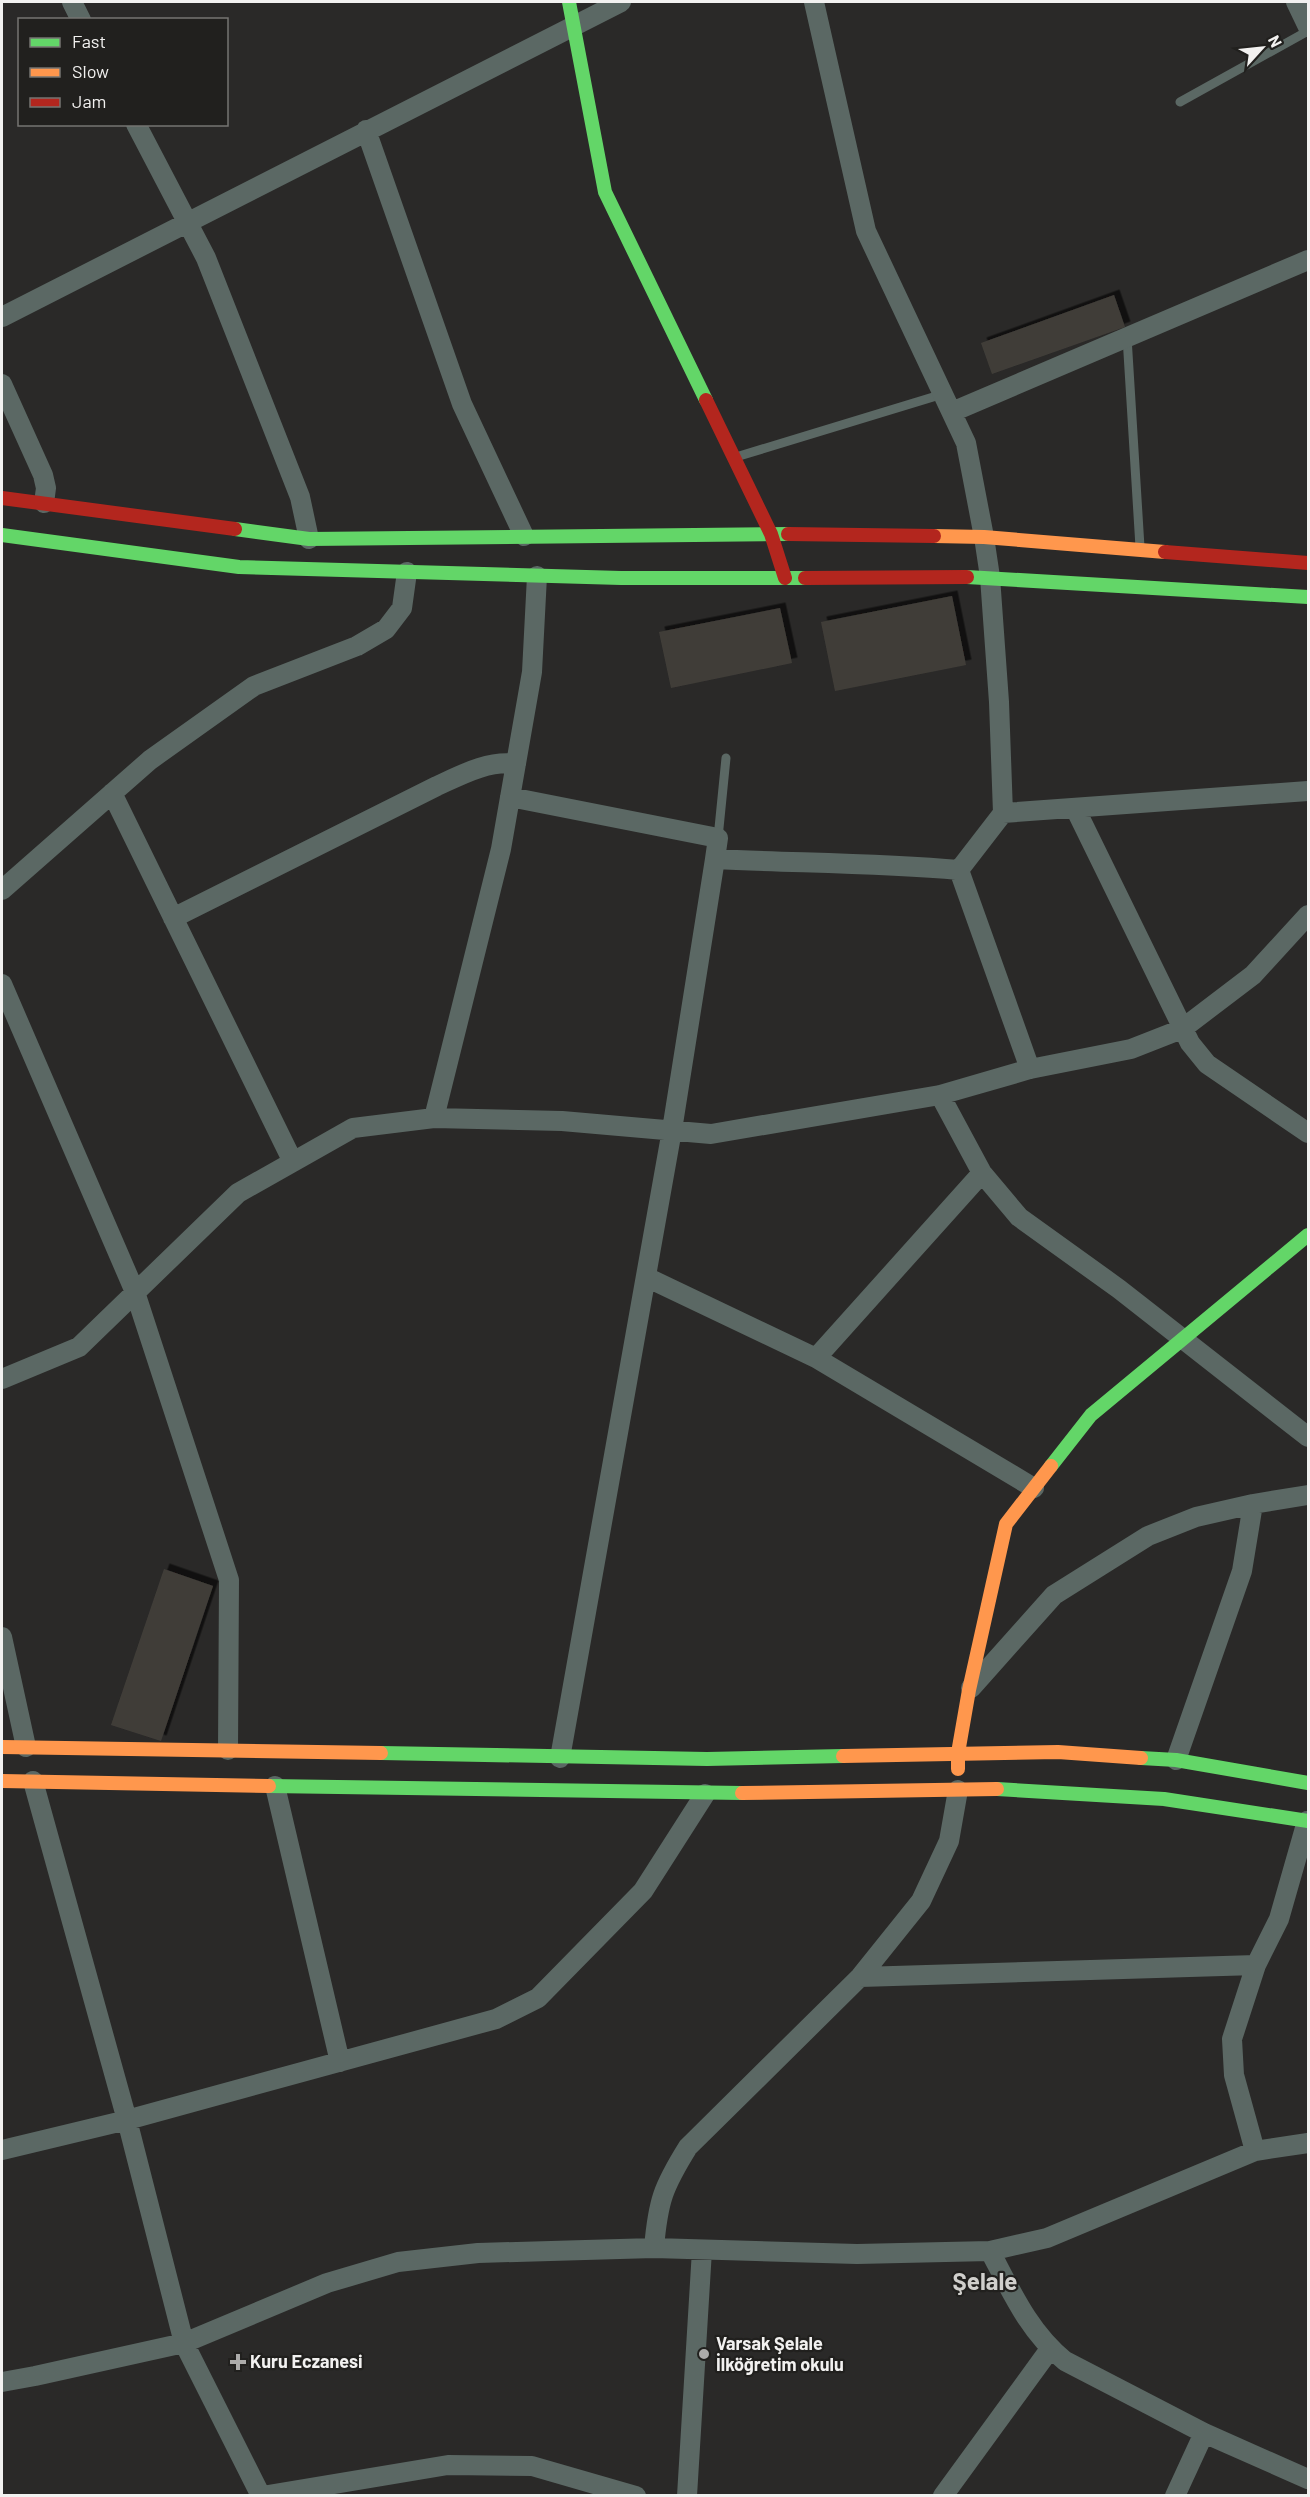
<svg xmlns="http://www.w3.org/2000/svg" width="1310" height="2497" font-family="Barlow,sans-serif">
<style>
.building{fill:#413e39;filter:url(#shadow)}
.lines{fill:none;stroke-linecap:round;stroke-linejoin:round}
.lane{stroke:#5b6864;stroke-width:9}
.street{stroke:#5b6864;stroke-width:20}
.fast{stroke:#63d668;stroke-width:14}
.slow{stroke:#ff974d;stroke-width:14}
.jam{stroke:#b3261e;stroke-width:14}
.poi-dot{fill:#acabaa;stroke:#21201e;stroke-width:2}
.labels{text-anchor:middle;stroke-width:4.5;stroke-linejoin:round;paint-order:stroke}
.poi-label{font-size:18px;font-weight:bold;fill:#f2f1f0;stroke:#21201e;text-anchor:start}
.district-label{font-size:24px;font-weight:bold;fill:#d0cfcc;stroke:#21201e}
</style>
<defs>
<filter id="shadow"><feDropShadow dx="5.5" dy="-5.5" stdDeviation="0" flood-color="#0009"/></filter>
</defs>
<rect width="100%" height="100%" fill="#2a2928"/>
<!-- building -->
<path class="building" d="M1114,295l11,32 -133,47 -11,-31z
M952,596l14,69 -131,26 -14,-69z
M780,608l12,55 -121,25 -12,-56z
M164,1569l49,17 -52,155 -50,-16z"/>
<g class="lines">
<!-- lane -->
<path class="lane" d="M1180,102l128,-71
M1127,337l13,210
M736,457l207,-63
M718,838l8,-80"/>
<!-- street -->
<path class="street" d="M72,2l9,18
M1296,2l12,25
M136,124l70,134 94,239 9,42
M366,130l96,274 62,132
M2,317l619,-315
M2,384l41,91 3,13 -2,15
M952,412l356,-152
M112,793l181,369
M510,797l208,41 -3,21
M1075,808l115,235 17,21 101,69
M1003,813l305,-22
M959,870l71,199
M2,890l148,-130 104,-74 103,-40 29,-17 16,-21 5,-36
M173,918l264,-132c24,-11 51,-26 79,-22
M2,984l133,308 94,288 -1,170
M940,1095l42,78 37,44 100,72 189,148
M434,1118l67,-269 31,-177 5,-96
M982,1173l-166,185 218,130
M646,1277l170,81
M2,1379l77,-32 159,-154 115,-65 81,-10 128,3 149,13 229,-39 90,-26 101,-20 51,-20 71,-54 55,-60
M2,1637l24,110
M971,1688l83,-93 94,-59 48,-19 57,-13 55,-9
M560,1758l112,-628 43,-271c82,4 163,4 244,11l44,-57 -4,-111 -9,-125 -6,-40 -18,-94 -100,-212 -52,-229
M1176,1760l66,-189 11,-67
M33,1781l94,339 57,223 77,153
M275,1786l65,276
M860,1977l396,-12
M2,2150l125,-30 369,-101 42,-21 105,-107 62,-97
M1255,2151l-21,-76 -2,-36 24,-74 23,-46 28,-98
M654,2248c4,-47 9,-61 34,-101l172,-170 61,-76 28,-60 9,-51
M990,2251c21,40 39,81 75,110l139,72 104,46
M2,2382l33,-6 149,-33 143,-60 71,-21 80,-9 176,-5 203,6 133,-3 57,-13 208,-87 53,-8
M262,2496l186,-31 84,1 104,30
M687,2496l15,-246
M943,2496l107,-147
M1175,2496l29,-63"/>
<!-- fast -->
<path class="fast" d="M569,2l36,190 101,208
M235,529l74,10 479,-5
M2,535l237,32 382,11h184
M967,577l341,20
M1051,1466l40,-51 217,-180
M381,1753l326,6 136,-3
M1141,1758l35,2 132,23
M269,1786l473,7
M997,1789l167,10 144,22"/>
<!-- slow -->
<path class="slow" d="M934,536l50,1 181,15
M2,1747l379,6
M843,1756l215,-4 83,6
M958,1769v-16l11,-63 37,-166 45,-58
M2,1781l267,5
M742,1793l255,-4"/>
<!-- jam -->
<path class="jam" d="M706,400l65,134 14,44
M2,498l233,31
M788,534l146,2
M1165,552l143,11
M805,578l162,-1"/>
</g>
<!-- markers -->
<g class="poi-dot">
<circle cx="704" cy="2354" r="6"/>
<path d="M235 2353h6v6h6v6h-6v6h-6v-6h-6v-6h6z"/>
</g>
<g class="labels">
<!-- poi labels -->
<g class="poi-label">
<text x="716" y="2350">Varsak Şelale<tspan x="716" dy="21">İlköğretim okulu</tspan></text>
<text x="250" y="2368">Kuru Eczanesi</text>
</g>
<!-- district labels -->
<g class="district-label">
<text x="985" y="2290">Şelale</text>
</g>
</g>
<!-- border -->
<rect width="1310" height="2497" fill="none" stroke="#f2f1f0" stroke-width="6"/>
<!-- legend -->
<rect x="18" y="18" width="210" height="108" fill="#21201e" stroke="#757472" stroke-width="1.5"/>
<rect x="30" y="38" width="30" height="9" fill="#63d668" stroke="#757472" stroke-width="1.5"/>
<text x="72" y="48" font-size="18" fill="#f2f1f0">Fast</text>
<rect x="30" y="68" width="30" height="9" fill="#ff974d" stroke="#757472" stroke-width="1.5"/>
<text x="72" y="78" font-size="18" fill="#f2f1f0">Slow</text>
<rect x="30" y="98" width="30" height="9" fill="#b3261e" stroke="#757472" stroke-width="1.5"/>
<text x="72" y="108" font-size="18" fill="#f2f1f0">Jam</text>
<!-- north arrow -->
<g transform="translate(1262 48) rotate(63)" stroke="#21201e" stroke-width="4.5" paint-order="stroke">
<path d="M0-4.5L10 22L0 15L-10 22Z" fill="#f2f1f0"/>
<text y="-9" font-size="16" font-weight="bold" text-anchor="middle" fill="#f2f1f0">N</text>
</g>
</svg>
